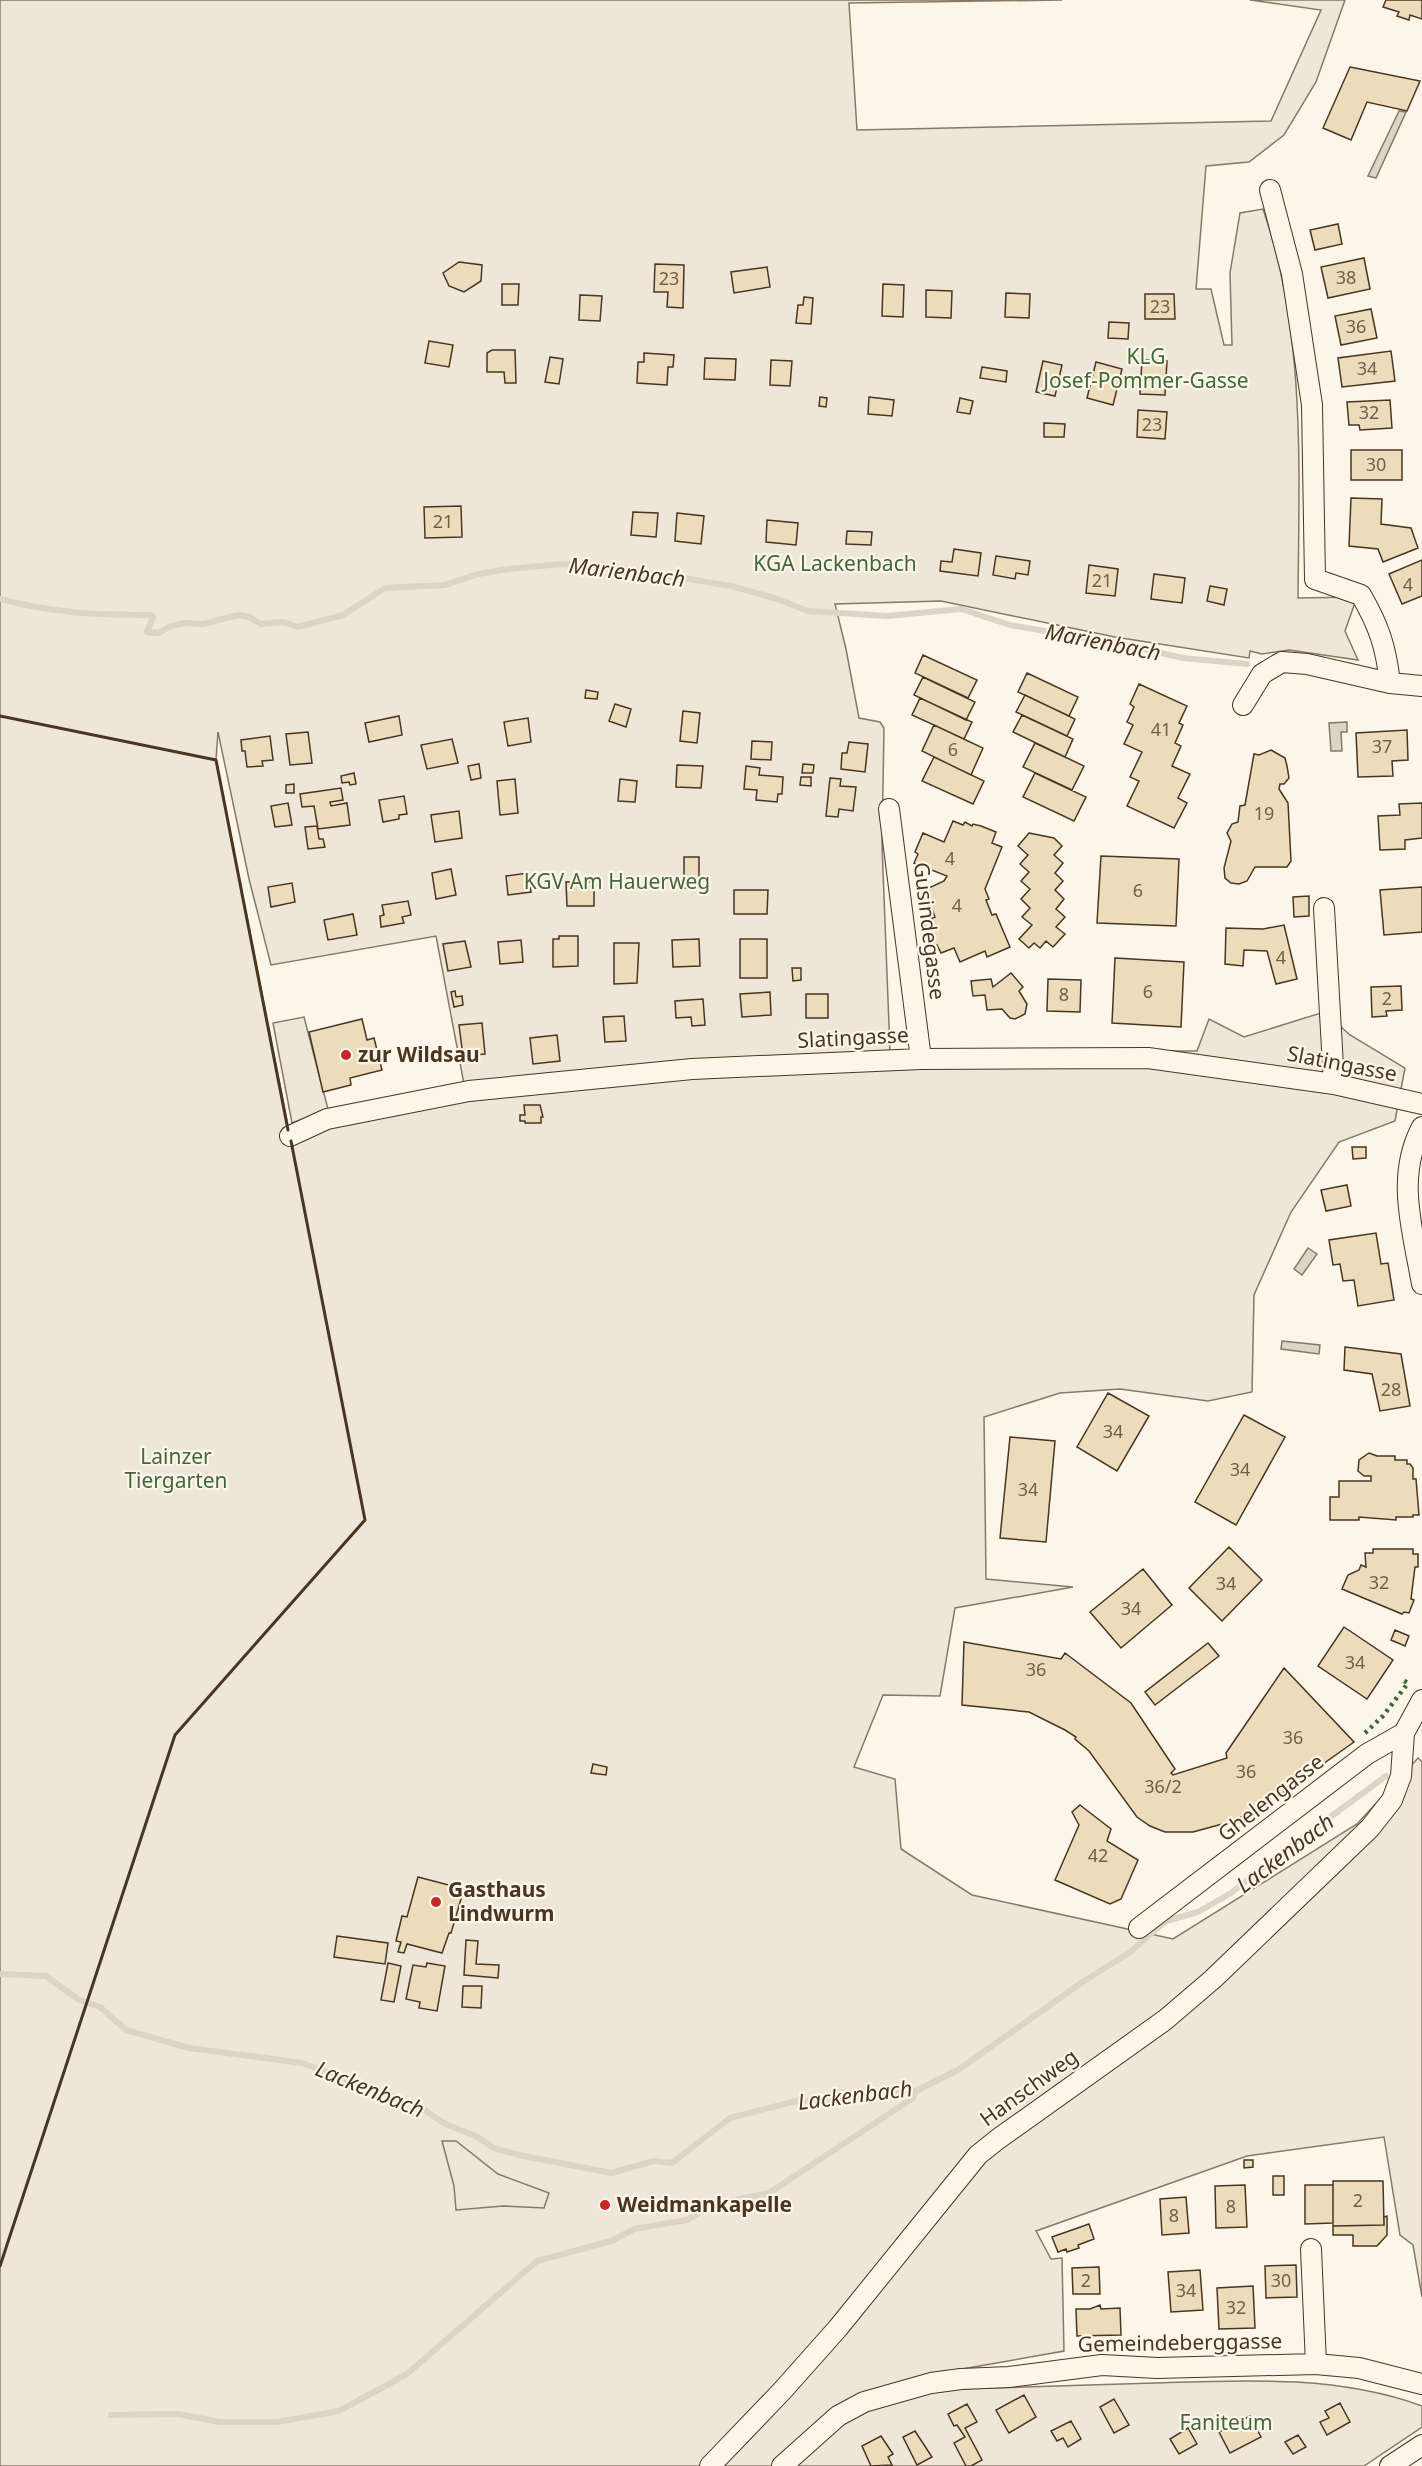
<svg xmlns="http://www.w3.org/2000/svg" width="1422" height="2466" font-family="'Noto Sans',sans-serif">
<style>
.green{fill:#ede6d9;stroke:#887966;stroke-width:1.5;fill-rule:evenodd}
.parking{fill:#ede7d9;stroke:#887966;stroke-width:1.5}
.water{fill:#dcd4c6;stroke:#887966;stroke-width:1.5}
.lines{fill:none;stroke-linecap:round;stroke-linejoin:round}
.stream{stroke:#dcd4c6;stroke-width:6}
.building{fill:#ecdcbc;stroke:#4a3520;stroke-width:1.5}
.street-casing{stroke:#4a3520;stroke-width:22}
.street{stroke:#fbf6e9;stroke-width:20}
.hedge{stroke:#436837;stroke-width:4.5;stroke-dasharray:3 4.5;stroke-linecap:butt}
.wall{stroke:#4a3520;stroke-width:3}
.poi-dot{fill:#c62828;stroke:#fbf6e9;stroke-width:2}
.labels{text-anchor:middle;stroke-width:4.5;stroke-linejoin:round;paint-order:stroke}
.number-label{font-size:18px;fill:#725f47}
.park-label{font-size:21px;fill:#436837;stroke:#fbf6e9}
.street-label{font-size:21px;fill:#4a3520;stroke:#fbf6e9}
.poi-label{font-size:21px;font-weight:bold;fill:#4a3520;stroke:#fbf6e9;text-anchor:start}
.water-label{font-size:22px;font-style:italic;fill:#4a3520;stroke:#fbf6e9}
</style>
<rect width="100%" height="100%" fill="#fbf6e9"/>
<!-- green -->
<path class="green" d="M0,0h1062l-213,3 8,127 414,-9 50,-111 -71,-10h95l-29,82 -32,53 -35,27 -43,4 -10,123h15l13,56h8l-2,-72 10,-60 23,-4c43,124 36,260 35,389l59,-1 -12,34 13,29 -69,-10 -27,4 -12,-3 -1,7 -134,-21 -174,-36 -106,3 11,45 13,69 21,4 4,6 -2,117 8,206h307l12,-32 35,18 80,-25 26,23 55,33 -10,53 -56,21 -48,70 -37,83 -2,97 -44,9 -88,-12 -60,4 -76,24 2,162 87,8 -118,21 -15,88 -57,-1 -29,72 41,12 6,70 71,46 201,44 184,-115 61,-66 4,4v535l-9,-52 -13,-10 -16,-98 -137,19 -211,75 15,28 11,-1 2,93 -130,23 -11,20 35,-5c66,-2 131,-4 197,-6 89,-3 182,-8 267,23v21l-58,39h-1364zM218,732l31,147 22,86 165,-29 28,148 -140,28 -32,11 5,19 -7,-6 -74,-376z"/>
<!-- parking -->
<path class="parking" d="M304,1017l24,92 -36,14 -19,-100z
M442,2141h14l42,33 51,19 -5,15 -41,-2 -47,4 -2,-24z"/>
<!-- water -->
<path class="water" d="M1399,111l7,1 -30,66 -8,-2z
M1347,722v10h-6l1,19h-11l-2,-28z
M1308,1248l9,6 -15,21 -8,-6z
M1282,1341l38,4 -1,9 -38,-5z"/>
<g class="lines">
<!-- stream -->
<path class="stream" d="M0,599c50,14 100,16 151,16l2,2 -6,15 12,1 10,-6 15,-4 19,1 35,-9 11,2 12,7 22,-2 15,5 45,-12 42,-27 60,-3 33,-11 31,-5 51,-5 50,2 121,20 43,12 34,13 79,5 74,-7 49,16 121,21 52,12 64,6
M0,1974l46,2 33,24 21,7 26,23 63,18 113,15 115,42 28,19 31,12 18,12 25,7 92,18 43,-12 18,2 58,-45 66,-17 27,1 10,-9 83,-2 42,-21 126,-89 45,-28 37,-32 32,-9 33,-19 53,-42 102,-75
M111,2415l67,-1 42,8h57l62,-11 68,-37 130,-113 74,-20 23,-12 53,-9 27,-16 55,-11 144,-95 3,-7"/>
</g>
<!-- building -->
<path class="building" d="M1386,0h36v19l-12,-4 -1,5 -12,-4 2,-4 -16,-5z
M1350,67l70,14 -13,30 -40,-9 -16,38 -28,-12z
M1338,224l4,20 -27,6 -5,-20z
M1364,258l6,31 -42,9 -7,-31z
M459,262l23,3 -1,16 -17,11 -15,-6 -6,-13z
M655,264l29,1 -1,43 -16,-1 1,-15h-14z
M767,267l3,20 -36,6 -3,-21z
M502,284h17l-1,21h-16z
M883,284l21,1 -1,32 -21,-1z
M926,290l26,1 -1,27 -25,-1z
M1006,293l24,1 -1,24 -24,-1z
M1145,294h29l1,25h-30z
M580,295l22,1 -2,25 -21,-1z
M804,297l9,1 -2,26 -15,-1 2,-18h5z
M1371,309l6,29 -36,7 -6,-29z
M1109,322l20,1 -1,16 -20,-1z
M429,341l24,4 -4,22 -24,-4z
M492,350h23l1,33h-11l-1,-11h-17v-19z
M1391,351l4,30 -53,6 -4,-29z
M644,353l30,2 -1,12h-5l-1,18 -30,-2 1,-21h6z
M550,357l13,2 -4,25 -14,-2z
M705,358l31,1 -1,21 -31,-1z
M771,360l21,1 -2,25 -20,-1z
M1142,360l25,1 -2,34 -25,-1z
M1043,361l19,4 -7,31 -19,-4z
M1096,362l26,7 -9,36 -26,-7z
M982,367l25,4 -1,11 -26,-4z
M820,397l7,1 -1,9 -7,-1z
M869,397l25,3 -2,16 -24,-2z
M960,398l13,3 -3,13 -13,-2z
M1390,400l2,28 -32,2 -1,-5h-10l-2,-23z
M1138,410l29,2 -2,27 -28,-2z
M1044,423l21,1 -1,13h-20z
M1351,450h51v30h-51z
M1351,498l31,1 -1,25 30,4 7,20 -35,14 -5,-13 -29,-3z
M461,506l1,31 -37,1 -1,-31z
M633,512l25,1 -2,24 -25,-2z
M677,513l27,3 -3,28 -26,-3z
M767,520l31,3 -2,22 -30,-3z
M847,531l25,1 -1,13 -25,-1z
M954,549l27,4 -3,23 -38,-5 1,-10 11,1z
M996,556l34,5 -2,14 -12,-2 -1,6 -22,-4z
M1422,560v36l-20,8 -13,-30z
M1089,565l29,4 -3,27 -29,-3z
M1154,574l31,4 -3,25 -31,-4z
M1210,586l17,3 -3,16 -17,-4z
M923,655l54,25 -9,18 -53,-25z
M1027,673l51,24 -9,19 -51,-24z
M923,677l52,25 -9,18 -52,-25z
M1139,684l48,22 -8,17 4,2 -8,18 6,3 -9,20 18,8 -12,24 9,5 -13,25 -47,-22 12,-25 -9,-4 12,-25 -18,-8 9,-19 -6,-3 7,-15 -4,-3z
M586,690l12,2 -1,7 -12,-1z
M1025,695l50,24 -8,17 -51,-24z
M920,698l52,24 -8,17 -52,-24z
M615,704l16,5 -5,18 -17,-6z
M683,711l17,2 -3,30 -17,-2z
M1022,715l51,24 -8,18 -52,-25z
M399,716l3,19 -33,7 -4,-19z
M528,718l3,24 -23,4 -4,-24z
M934,725l49,23 -12,27 -49,-24z
M1407,730l1,30 -16,1 1,15 -35,1 -2,-44z
M308,732l4,31 -22,2 -4,-31z
M270,736l3,24 -11,1 1,5 -16,1 -2,-16h-3l-1,-11z
M452,739l6,24 -31,6 -6,-24z
M752,741l20,1 -1,18 -20,-1z
M849,742l19,2 -3,28 -24,-3 1,-16h5z
M1035,743l49,23 -12,24 -49,-23z
M1271,750l14,8 2,8 2,12 -5,6h-4l-1,5 9,14 3,58 -4,6h-32l-8,14 -8,3 -8,-1 -6,-5 -1,-10 7,-27 -4,-8 5,-9 6,-2 2,-16 5,-1 9,-51 5,1z
M934,757l50,24 -11,23 -51,-23z
M479,764l2,14 -10,2 -3,-14z
M803,764l11,1 -1,8h-11z
M677,765l26,1 -2,22 -25,-1z
M746,766l14,2 -1,7 24,2 -1,17h-4l-1,8 -21,-2 1,-10 -13,-1z
M354,773l2,11 -6,1 -1,-3 -7,1 -1,-7z
M1035,773l51,24 -12,24 -51,-24z
M801,777h10v9l-11,-1z
M830,778l11,1 -1,7 16,1 -3,24 -14,-2 -1,8 -12,-1z
M515,779l3,34 -18,2 -3,-34z
M620,779l17,2 -2,21 -17,-1z
M294,784v9h-8v-8z
M341,788l2,12 -13,2 1,4 16,-3 3,22 -32,4 -4,-23 -12,1 -2,-13z
M404,796l3,18 -8,1v4l-16,3 -4,-22z
M288,803l4,22 -17,2 -4,-21z
M1422,803v35l-17,2v9l-25,1 -2,-34 22,-1 -1,-11z
M459,811l3,27 -27,4 -4,-27z
M953,821l10,4 2,-3 7,4 1,-2 8,2 15,6 -4,11 10,4 -17,42 4,10 -3,1 6,15 4,-1 14,33 -23,10 -2,-6 -25,11 -6,-14 -13,5 -4,-8 -3,2 -11,-25 12,-5 -7,-18 -4,2 -4,-9 24,-11 3,-5 -33,-13 4,-9 -3,-2 8,-19 21,9z
M317,826l2,13h4l2,8 -17,2 -3,-22z
M1029,833l25,5 8,8 -8,9 9,8 -8,10 8,8 -8,9 9,9 -8,10 9,8 -9,10 9,7 -12,13 -7,-6 -6,7 -6,-5 -5,5 -10,-9 13,-14 -10,-8 8,-9 -9,-9 9,-10 -9,-8 8,-9 -9,-8 8,-9 -10,-9z
M1101,856l78,3 -3,67 -79,-3z
M684,857h15v31h-15z
M451,869l5,26 -20,4 -4,-26z
M528,873l3,19 -23,3 -2,-19z
M566,882h28v24h-27z
M292,883l3,19 -24,5 -3,-20z
M1422,887v45l-38,3 -4,-45z
M734,890h34l-1,24h-33z
M1309,896v20l-15,1 -1,-20z
M408,901l3,14 -9,2 2,6 -23,4 -1,-11 4,-1 -2,-10z
M353,914l4,21 -29,5 -4,-20z
M1284,925l13,54 -21,5 -9,-33 -23,-1 -1,16 -18,-2 1,-36 37,1z
M559,936h19v30l-25,1v-28h6z
M699,939l1,27 -27,1 -1,-27z
M740,939h27v39h-27z
M521,940l2,22 -23,2 -2,-22z
M465,941l6,26 -23,4 -5,-27z
M614,943h25l-2,40 -23,1z
M1115,958l69,4 -3,65 -69,-4z
M792,968h9v12l-8,1z
M1011,973l12,14 -4,4 8,13 -2,10 -10,5 -5,-1 -8,-9 -15,1 -2,-15 -12,1 -2,-15 20,-2 2,8z
M1048,979l33,1 -1,32 -33,-1z
M1401,986l1,24 -16,1 1,5 -15,1 -1,-30z
M455,991l1,6 6,-1 1,9 -9,2 -3,-15z
M770,992l1,23 -29,2 -2,-23z
M806,994h22v24h-22z
M703,999l2,26 -13,1 -1,-9 -15,1 -1,-17z
M624,1016l2,25 -21,1 -2,-25z
M362,1019l5,21 7,-2 8,32 -32,8 1,7 -28,7 -14,-60z
M482,1023l3,31 -22,2 -4,-31z
M557,1035l3,26 -27,3 -3,-26z
M524,1105h16l3,12h-2v6h-16v-2h-5v-6h5z
M1352,1147h14v11l-13,1z
M1347,1185l4,21 -25,5 -5,-21z
M1376,1233l5,31 7,-1 6,37 -36,6 -4,-26 -11,1 -3,-17 -7,1 -4,-25z
M1345,1347l56,7 9,52 -30,5 -8,-37 -28,-4z
M1108,1393l41,23 -32,55 -40,-24z
M1244,1415l41,22 -49,88 -41,-23z
M1010,1437l45,4 -9,101 -46,-4z
M1369,1453l8,3h18v4h12v4h3l3,4v11h3l3,36h-6v2h-17v3l-37,-3v3h-29v-23h9v-16h32v-5h-7l-6,-5 1,-11z
M1229,1547l33,33 -40,41 -33,-33z
M1373,1549h40v5h5v13h-3l-4,32 3,1 -5,13 -5,-1 -2,2 -60,-25 6,-14 11,-5 2,-5 5,2 -1,-14h8z
M1143,1569l29,36 -51,43 -31,-36z
M1344,1627l49,33 -26,39 -49,-33z
M1395,1630l14,6 -4,10 -14,-6z
M964,1642l97,17 4,-6 66,50 44,66 -4,4 2,2 54,-17 -1,-5 58,-85 70,74 -79,56 -4,-4 -34,26 -44,12h-28l-15,-6 -13,-9 -48,-66 -14,-12 1,-2 -11,-7 -36,-18 -67,-7z
M1208,1643l11,13 -64,49 -10,-13z
M593,1764l14,3 -1,8 -15,-2z
M1080,1805l31,24 -4,12 31,19 -17,39 -11,5 -55,-24 24,-55 -7,-13z
M418,1877l46,12 -13,44h-2l-7,20 -35,-9 -3,9 -6,-1 3,-10 -5,-1 6,-25 5,1z
M337,1936l51,7 -3,21 -51,-7z
M466,1940l12,1 -2,23 23,1 -1,13 -34,-3z
M388,1963l13,3 -7,36 -13,-2z
M427,1963l18,3 -8,45 -18,-3 1,-6 -14,-3 7,-34 13,2z
M463,1986h19l-1,22 -19,-1z
M1244,2160h9v7l-9,1z
M1273,2176h11v19h-11z
M1333,2181h50l1,44 -51,1z
M1245,2185l2,42 -31,1 -1,-42z
M1305,2185h28v38l-28,1z
M1186,2197l3,36 -27,2 -2,-36z
M599.5 2205a5.5 5.5 0 1 1 11 0a5.5 5.5 0 1 1-11 0Z
M1387,2216v19l-10,11h-24v-11h-20v-9l51,-1v-8z
M1089,2224l5,15 -16,6 1,3 -12,4 -1,-3 -8,3 -6,-15z
M1296,2265l1,32 -31,1 -1,-32z
M1099,2267l1,27h-27l-1,-26z
M1200,2270l3,40 -32,2 -3,-40z
M1253,2286l2,42 -36,1 -2,-41z
M1100,2305l1,4 19,-1 1,27 -44,1 -1,-27h14z
M1024,2395l12,22 -27,16 -13,-23z
M1114,2399l15,26 -15,8 -14,-26z
M1340,2403l10,19 -23,13 -7,-13 9,-4 -4,-7z
M967,2404l10,18 -12,6 17,32 -11,6h-5l-12,-23 11,-6 -8,-12 -3,1 -6,-12z
M1250,2416l11,21 -31,16 -11,-21z
M1071,2421l10,18 -13,8 -5,-9 -6,3 -6,-10z
M1188,2428l9,16 -18,10 -9,-15z
M915,2431l17,26 -15,8 -14,-28z
M1298,2435l8,12 -13,7 -8,-12z
M881,2436l12,18 -5,3 4,8 -21,1 -9,-20z"/>
<g class="lines">
<defs>
<path id="street" d="M1270,190l22,84 20,131 3,174 46,16c18,31 25,52 29,88
M1243,705l19,-31 20,-12 25,2 83,19 32,3
M889,809l32,250
M1324,908l10,176
M1422,1127c-27,50 -9,104 0,157
M290,1136l37,-17 142,-28 223,-22 229,-10 227,-1 186,26 88,20
M1139,1928l228,-174 37,-21 18,-33
M1311,2249l5,115
M710,2466l72,-75 56,-63 140,-173 20,-16 167,-119 48,-41 157,-151 22,-28 9,-24 3,-43
M782,2466l56,-50 26,-14 67,-19 30,-4 48,-2 93,-12 55,3 159,-4 43,4 63,16
M1390,2466l32,-21"/>
</defs>
<!-- street casing -->
<use href="#street" class="street-casing"/>
<!-- street -->
<use href="#street" class="street"/>
<!-- hedge -->
<path class="hedge" d="M1365,1733l18,-17 25,-33 -5,-3"/>
<!-- wall -->
<path class="wall" d="M0,716l216,44 72,370
M0,2266l175,-531 190,-215 -74,-379"/>
</g>
<!-- markers -->
<g class="poi-dot">
<circle cx="346" cy="1055" r="6"/>
<circle cx="436" cy="1902" r="6"/>
<circle cx="605" cy="2205" r="6"/>
</g>
<g class="labels">
<!-- number labels -->
<g class="number-label">
<text x="1346" y="284">38</text>
<text x="669" y="285">23</text>
<text x="1160" y="313">23</text>
<text x="1356" y="333">36</text>
<text x="1367" y="375">34</text>
<text x="1369" y="419">32</text>
<text x="1152" y="431">23</text>
<text x="1376" y="471">30</text>
<text x="443" y="528">21</text>
<text x="1102" y="587">21</text>
<text x="1408" y="591">4</text>
<text x="1161" y="736">41</text>
<text x="1382" y="753">37</text>
<text x="953" y="756">6</text>
<text x="1264" y="820">19</text>
<text x="950" y="865">4</text>
<text x="1138" y="897">6</text>
<text x="957" y="912">4</text>
<text x="1281" y="964">4</text>
<text x="1148" y="998">6</text>
<text x="1064" y="1001">8</text>
<text x="1387" y="1005">2</text>
<text x="1391" y="1396">28</text>
<text x="1113" y="1438">34</text>
<text x="1240" y="1476">34</text>
<text x="1028" y="1496">34</text>
<text x="1379" y="1589">32</text>
<text x="1226" y="1590">34</text>
<text x="1131" y="1615">34</text>
<text x="1355" y="1669">34</text>
<text x="1036" y="1676">36</text>
<text x="1293" y="1744">36</text>
<text x="1246" y="1778">36</text>
<text x="1163" y="1793">36/2</text>
<text x="1098" y="1862">42</text>
<text x="1358" y="2207">2</text>
<text x="1231" y="2213">8</text>
<text x="1174" y="2222">8</text>
<text x="1086" y="2287">2</text>
<text x="1281" y="2287">30</text>
<text x="1186" y="2297">34</text>
<text x="1236" y="2314">32</text>
</g>
<!-- park labels -->
<g class="park-label">
<text x="1146" y="364">KLG<tspan x="1146" dy="24">Josef-Pommer-Gasse</tspan></text>
<text x="835" y="571">KGA Lackenbach</text>
<text x="617" y="889">KGV Am Hauerweg</text>
<text x="176" y="1464">Lainzer<tspan x="176" dy="24">Tiergarten</tspan></text>
<text x="1226" y="2430">Faniteum</text>
</g>
<!-- street labels -->
<g class="street-label">
<text transform="translate(929 931) rotate(83)" y="7">Gusindegasse</text>
<text transform="translate(853 1038) rotate(-3)" y="7">Slatingasse</text>
<text transform="translate(1342 1064) rotate(11)" y="7">Slatingasse</text>
<text transform="translate(1271 1798) rotate(-38)" y="7">Ghelengasse</text>
<text transform="translate(1029 2088) rotate(-36)" y="7">Hanschweg</text>
<text transform="translate(1180 2343) rotate(-1)" y="7">Gemeindeberggasse</text>
</g>
<!-- poi labels -->
<g class="poi-label">
<text x="358" y="1062">zur Wildsau</text>
<text x="448" y="1897">Gasthaus<tspan x="448" dy="24">Lindwurm</tspan></text>
<text x="617" y="2212">Weidmankapelle</text>
</g>
<!-- water labels -->
<g class="water-label">
<text transform="translate(627 572) rotate(7)" y="8">Marienbach</text>
<text transform="translate(1103 642) rotate(11)" y="8">Marienbach</text>
<text transform="translate(1285 1853) rotate(-37)" y="8">Lackenbach</text>
<text transform="translate(370 2089) rotate(22)" y="8">Lackenbach</text>
<text transform="translate(855 2095) rotate(-7)" y="8">Lackenbach</text>
</g>
</g>
</svg>
